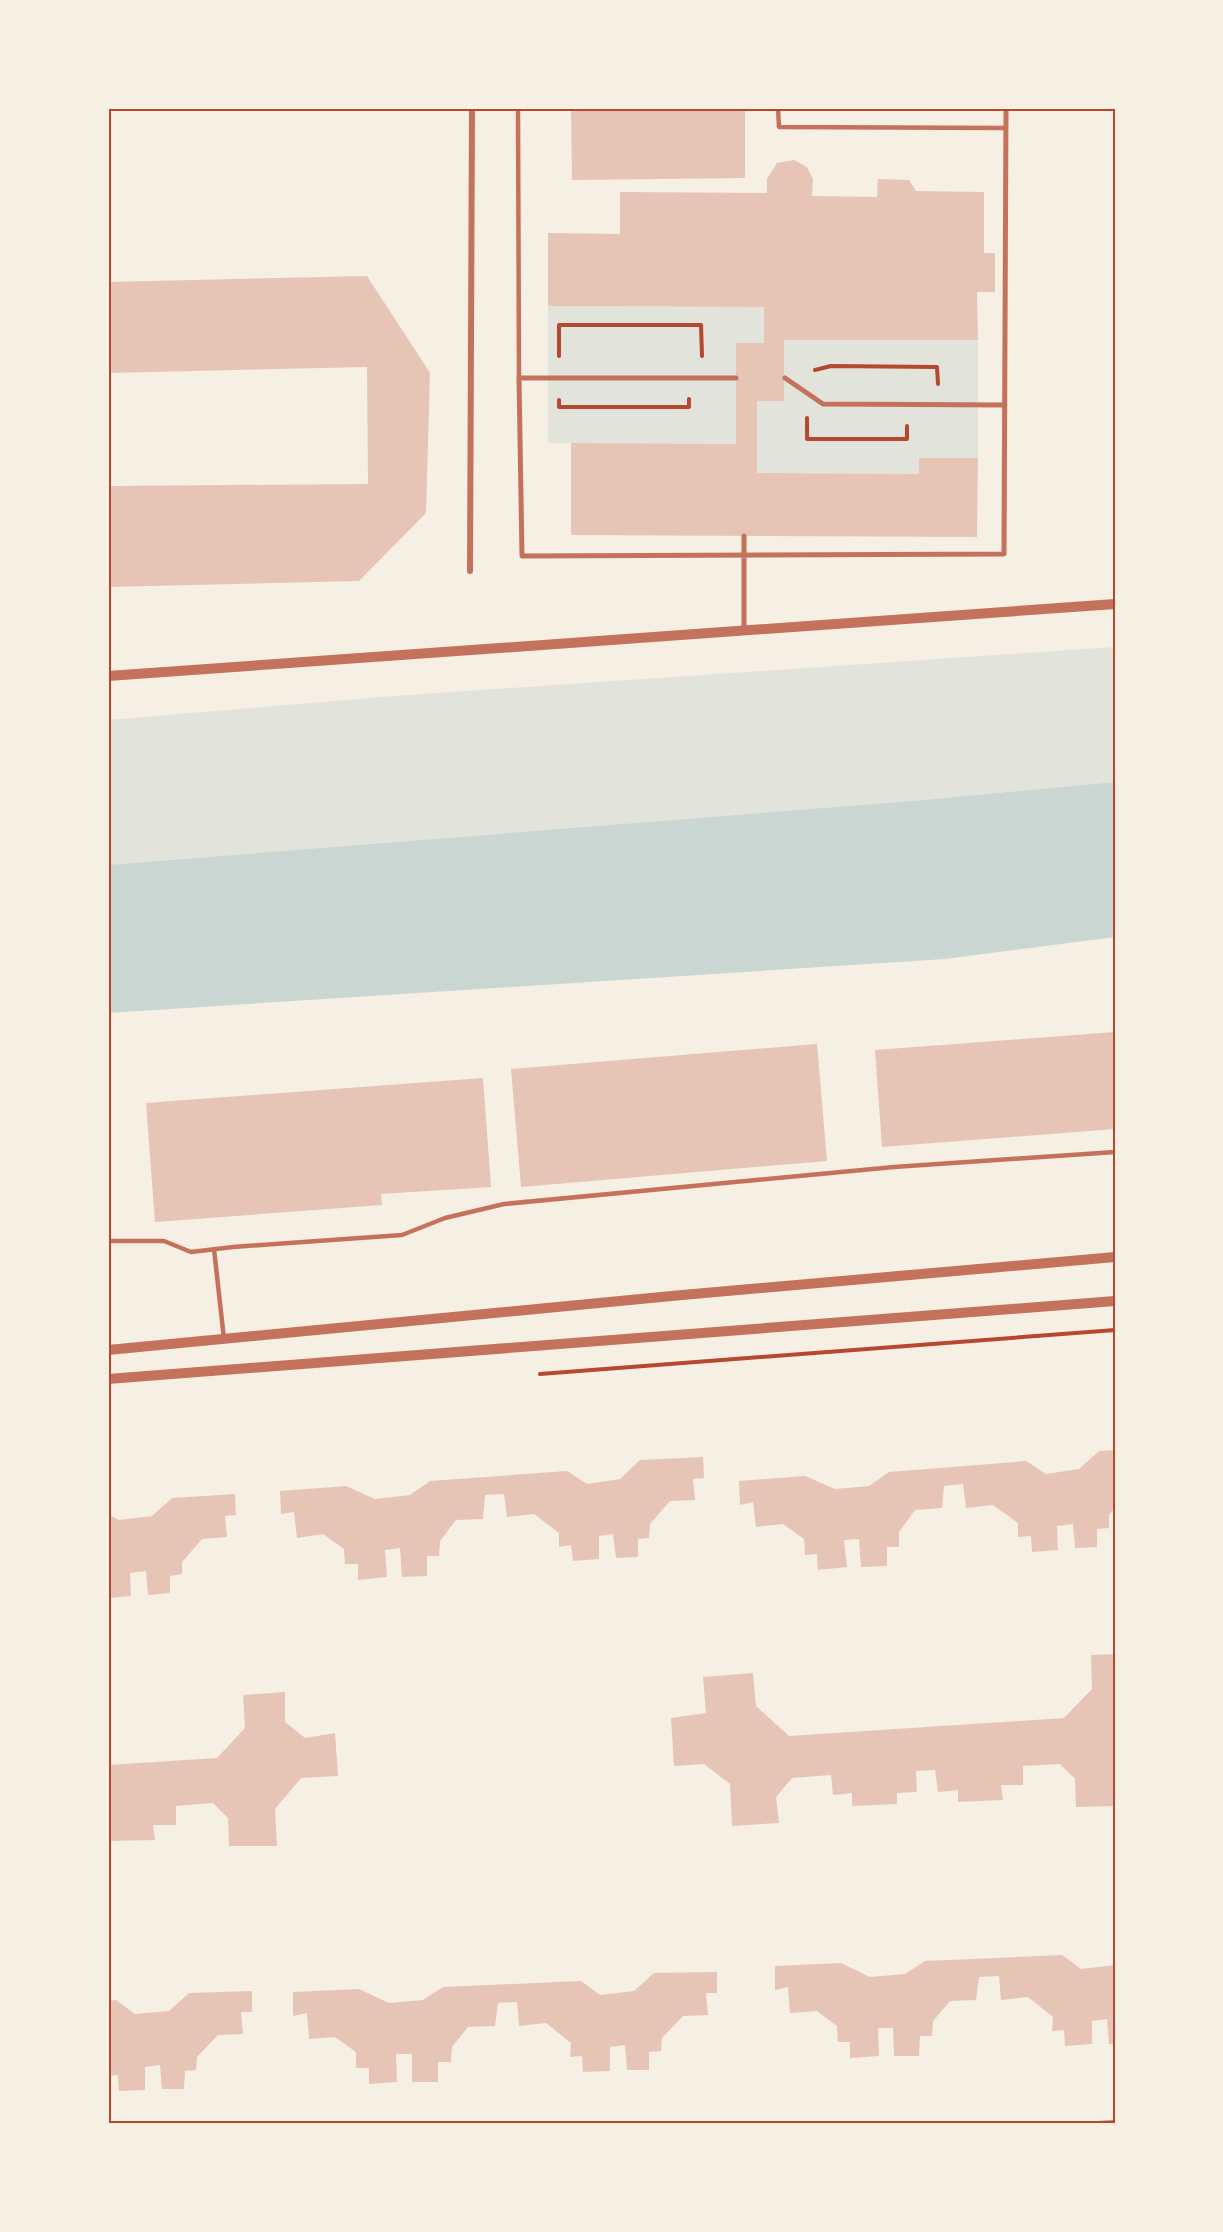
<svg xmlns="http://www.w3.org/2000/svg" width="1223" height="2232" font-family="'Public Sans',sans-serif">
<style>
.green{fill:#e2e4dc}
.water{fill:#c9d6d2}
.building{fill:#e6c5b7}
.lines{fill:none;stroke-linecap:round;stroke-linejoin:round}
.path{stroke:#b5482f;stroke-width:4}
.service{stroke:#c5725c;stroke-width:4.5}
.pedestrian{stroke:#c5725c;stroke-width:5}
.minor{stroke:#c5725c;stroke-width:6}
.tertiary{stroke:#c5725c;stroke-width:10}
.neatline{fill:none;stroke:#b5482f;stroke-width:2}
</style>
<rect width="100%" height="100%" fill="#f6efe4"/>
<!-- green -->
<path class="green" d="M548,306l216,1v36h-28v101l-188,-1z
M784,340h194v118h-58l-1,16 -162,-1v-72l27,-1z
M1115,647v135l-192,18 -815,65v-145l285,-24z"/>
<!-- water -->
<path class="water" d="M1115,782v155l-170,22 -837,54v-148l815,-65z"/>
<!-- building -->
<path class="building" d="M571,108h174v70l-173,2z
M794,160l13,7 6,12 -1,17 65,1 1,-18 31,1 7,11 68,1v61h11v39h-18l1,48h-194v61h-27v72l162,1v-16h59l-1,79 -406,-2v-92l165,1v-101h28v-36l-216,-1v-73l72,1v-42l147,1v-14l10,-16z
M367,276l63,97 -4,140 -67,68 -251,6v-101l260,-2 -1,-117 -259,6v-91z
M1115,1032v97l-233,18 -7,-97z
M817,1044l10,117 -306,26 -10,-118z
M483,1078l8,109 -110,7 1,11 -227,17 -9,-119z
M1115,1450v58l-6,7v13l-12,1v18l-22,1 -2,-24 -16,2 1,24 -26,2 -1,-16 -13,1v-14l-25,-18 -27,3 -3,-24 -19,2 -2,22 -27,2 -16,22v15h-12v19l-26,1 -2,-28 -15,1 3,27 -29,3 -1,-16 -12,1 -1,-16 -21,-15 -27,3 -3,-25 -13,3 -1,-24 66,-5 30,13 34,-3 20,-14 137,-11 20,13 33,-5 20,-18z
M703,1457l1,21 -11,1 2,21 -25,1 -20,23 -1,14 -11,1v18l-22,1 -3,-24 -14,2v23l-26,2 -2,-16 -12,2v-14l-25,-19 -27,3 -3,-23 -19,1 -2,24 -27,1 -16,21 -1,15h-12v20l-25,1 -2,-29 -15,2 2,27 -29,3v-16h-13l-1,-15 -21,-15 -26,4 -3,-26 -13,2 -1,-23 66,-5 29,13 35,-4 20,-14 137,-10 20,13 33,-5 20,-19z
M235,1494l1,21 -11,1 2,21 -25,2 -20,23v12l-12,2v17l-22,2 -2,-24 -16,2 1,23 -23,2v-84l11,6 33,-4 20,-18z
M1115,1654v152l-39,1 -1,-28 -15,-15 -37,2v19h-22l2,15 -45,2v-12l-20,2 -3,-22 -19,1 1,21 -20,1v11l-45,2v-13l-19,2 -2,-20 -39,3 -16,19 3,26 -47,3 -2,-42 -26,-20 -30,2 -3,-48 35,-5 -3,-36 50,-4 3,33 33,30 275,-18 28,-29 -1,-34z
M285,1692v30l20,16 30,-5 3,43 -37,2 -26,31 2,37h-48l-1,-28 -15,-15 -37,3v19h-23l2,15 -45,1v-11l-2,1v-66l109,-7 28,-30 -2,-33z
M1062,1955l19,14 34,-4v79h-6l-2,-25 -15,2v23l-27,2 -1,-16 -12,1 1,-14 -25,-20 -27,3 -2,-24 -20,1 -3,23 -26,1 -17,20 -1,15h-12l-1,20h-25l-1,-28h-15l1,28 -29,2v-16h-12l-1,-16 -20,-15 -27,2 -2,-26 -13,3v-24l66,-3 29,14 35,-3 20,-13z
M717,1972v21h-11l2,22 -25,1 -21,22 -1,13 -12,1v18h-22l-2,-25 -15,2v24l-27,1 -1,-16 -12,1 1,-14 -25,-20 -27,3 -2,-24 -19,1 -3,23 -27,1 -16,20 -1,15h-13v20h-26v-28h-16l1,28 -28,2v-16h-13v-16l-21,-15 -26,2 -2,-26 -14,3v-24l66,-3 30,14 34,-3 20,-13 138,-6 19,14 34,-4 20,-18z
M252,1991v21h-11l2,22 -25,1 -21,22 -1,13 -11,1 -1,18h-22l-2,-24 -15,2v23l-26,1 -1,-16 -10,1v-75l8,-1 19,14 34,-3 20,-18z"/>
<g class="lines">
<!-- path -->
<path class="path" d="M559,356v-31h142l1,31
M815,370l16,-4 106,1 1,17
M559,400v7h130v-8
M807,418v21h100v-13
M540,1374l575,-44"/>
<!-- service -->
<path class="service" d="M518,108l1,270
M778,108l1,19 227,1
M108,1241h56l27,11 42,-5 169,-12 43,-17 59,-14 390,-37 221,-15
M214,1249l10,90"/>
<!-- pedestrian -->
<path class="pedestrian" d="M736,378h-217l3,178 482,-2 2,-446
M785,378l38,26 182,1
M744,536v94"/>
<!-- minor -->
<path class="minor" d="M470,571l2,-463
M1098,2124l17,-1"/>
<!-- tertiary -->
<path class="tertiary" d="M108,676l1007,-72
M108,1350l574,-55 433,-38
M108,1379l1007,-78"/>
</g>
<!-- border -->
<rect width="1223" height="2232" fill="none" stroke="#f6efe4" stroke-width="219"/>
<rect x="110" y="110" width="1004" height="2012" class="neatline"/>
</svg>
